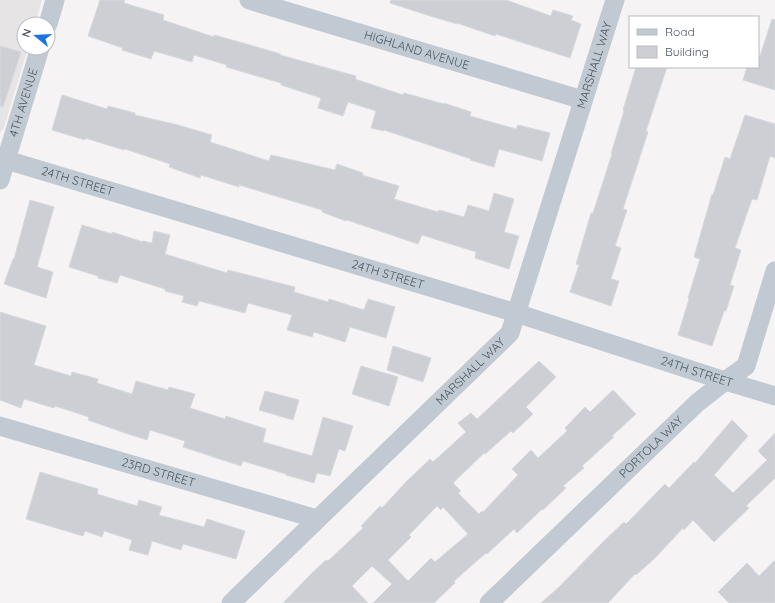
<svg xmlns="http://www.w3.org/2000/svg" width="775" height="603" font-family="Quicksand,sans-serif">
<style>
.education{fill:#e6e4e5}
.building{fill:#cdcfd5;stroke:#d7d9de;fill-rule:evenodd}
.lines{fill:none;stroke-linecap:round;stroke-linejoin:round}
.minor{stroke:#c1cad2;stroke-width:19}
.labels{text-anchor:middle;stroke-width:3;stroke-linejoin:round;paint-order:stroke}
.street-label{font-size:12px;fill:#4a5661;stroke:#fff}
</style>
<rect width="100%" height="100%" fill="#f5f3f3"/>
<!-- education -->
<path class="education" d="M0,0h42l-7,24h-11v24h4l-24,79 -4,6z"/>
<!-- building -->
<path class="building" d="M100,0h25l-1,3 40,12 -1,5 51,17v-2l36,10 31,9 -1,1 76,21 -1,3 48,16 1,-2 40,11v-1l27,9 -1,4 46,13 2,-4 32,8 -8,28 -43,-12 -5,18 -24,-7 1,-1 -87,-29v1l-13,-3 5,-17 -28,-9 -5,14 -25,-8 3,-10 -40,-13v-2l-55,-16 1,-2 -33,-10 -2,7 -38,-11 -3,8 -29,-9 1,-2 -35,-12z
M391,0h115l45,16 2,-6 20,6 -2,4 10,4 -11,34 -74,-24 -1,2 -38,-13v1l-30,-9 -37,-12z
M772,19l3,1v70l-32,-10 4,-13h11v-12l2,1z
M0,46l21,6 -18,55 -3,-1z
M636,67h31l-21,64 2,1 -25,77 4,1 -12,36 6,2 -10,31 8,2 -8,25 -41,-14 9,-27 -3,-1 15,-51h2l19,-59h-1l13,-43 -1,-1z
M62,95l45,14 1,-3 27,7v2l43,10 34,10 -2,7 59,19 2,-6 64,15 2,-6 26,9 -1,2 37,11 -5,13 44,13 1,-2 25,7 4,-12 21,6 5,-18 20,6 -10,33 15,4 -10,33 -34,-11 1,-6 -54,-17 -4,9 -71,-24 -1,1 -24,-9v-2l-83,-25v2l-38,-12 -1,3 -31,-11 1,-3 -45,-15 -1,1 -39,-12v2l-33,-10z
M745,115l30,9v34l-5,-2 -13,44 -5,-1 -17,49 6,2 -11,35 4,1 -8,25h-2l-12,35 -34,-11 11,-36 -1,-1 12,-39 -6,-2 18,-63 1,1 12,-38 5,2z
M30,200l24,7 -17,60 16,5 -7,26 -42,-14 9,-25h1z
M82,225l30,9v-2l31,10v-1l9,2 2,-12 16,4 -5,19 62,19 1,-3 67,17 -1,5 34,10 1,-3 35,11 4,-11 27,8 -9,31 -36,-11 -5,15 -31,-10 -2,5 -25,-7 5,-15 -44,-12 -3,10 -46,-12 -2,5 -15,-4 2,-6 -19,-5v-2l-45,-14 -3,8 -19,-5v-2l-29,-9z
M0,312l46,14 -12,39 37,11 1,-4 26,7 -1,4 35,11 4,-13 32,9 1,-3 26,7 -5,14 35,11 1,-3 40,13 -3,13 49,14 11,-39 30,9 -8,25 -6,-2 -9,27 -13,-3 -3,10 -28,-8v-1l-43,-13 -2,5 -58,-19 2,-6 -35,-11 -3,10 -22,-7 -37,-13 1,-3 -34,-11 -1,2 -30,-9 -3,9 -21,-8z
M393,346l38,12 -8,24 -36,-12z
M539,361l17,16 -30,30 7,7 -20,19 -2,-2 -26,23 -1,-1 -31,30 8,8 -3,2 21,21 3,-3 1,1 35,-37 -6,-6 19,-19 7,8 29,-27 -2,-3 20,-21 5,5 23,-22 23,24 -24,22 2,1 -32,29 2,2 -21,18 3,2 -23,22 -1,-1 -25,24 -3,-4 -27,25 -1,-1 -32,28 1,2 -21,20h-61l19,-19 -20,-18 -20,20 16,17h-85l26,-27 17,-16 2,1 35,-33 -2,-2 19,-20 2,2 24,-26 24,-23 3,3 33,-30 -8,-9 13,-10 6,6zM437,506l4,4 2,-3 25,27 -33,28 -4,-4 -23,23 -20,-21 23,-23 -2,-2z
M361,366l37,11 -9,29 -37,-12z
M265,391l34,9 -6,20 -34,-10z
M732,420l16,16 -34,39 19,18 34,-33 -9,-9 17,-18v45l-29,28 3,2 -35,34 -21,-22 -9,10 -1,-2 -28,30 -19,17 -1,-1 -27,29h-67l18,-16 45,-46 20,-19 2,2 39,-40 4,4 25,-26 1,1z
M40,472l58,17 -1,5 40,12 2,-6 23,7 -3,8 45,12 3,-8 38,12 -9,28 -53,-15 -2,6 -29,-9 -4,14 -19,-5 3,-10 -28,-9 -2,6 -17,-6 -2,5 -57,-17z
M775,560v43h-46l-11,-11 29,-29 12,13z"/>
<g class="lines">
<!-- minor -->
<g class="minor">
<path id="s1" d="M249,0l334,100"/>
<path d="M48,24l7,-24"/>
<path id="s2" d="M0,158l516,155 209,68 50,15"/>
<path id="s3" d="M0,180l40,-132"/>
<path id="s4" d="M0,426l317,93"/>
<path id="s5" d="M231,603l279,-270 105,-333"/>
<path id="s6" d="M489,603l208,-200 28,-22 21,-15 29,-95"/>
</g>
</g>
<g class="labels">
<!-- street labels -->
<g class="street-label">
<text dy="4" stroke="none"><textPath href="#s1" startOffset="175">HIGHLAND AVENUE</textPath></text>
<text dy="4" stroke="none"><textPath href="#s5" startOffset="669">MARSHALL WAY</textPath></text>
<text dy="4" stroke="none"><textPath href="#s3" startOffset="81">4TH AVENUE</textPath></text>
<text dy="4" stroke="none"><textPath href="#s2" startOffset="81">24TH STREET</textPath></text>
<text dy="4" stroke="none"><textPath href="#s2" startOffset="405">24TH STREET</textPath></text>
<text dy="4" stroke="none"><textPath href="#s5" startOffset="333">MARSHALL WAY</textPath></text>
<text dy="4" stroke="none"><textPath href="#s2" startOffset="729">24TH STREET</textPath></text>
<text dy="4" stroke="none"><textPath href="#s6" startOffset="225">PORTOLA WAY</textPath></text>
<text dy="4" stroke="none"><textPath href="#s4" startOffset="165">23RD STREET</textPath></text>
</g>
</g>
<!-- legend -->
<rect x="629" y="16" width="130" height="52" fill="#ffffff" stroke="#b7bbc0"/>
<rect x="637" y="29" width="20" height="6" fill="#c1cad2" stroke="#b7bbc0"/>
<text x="665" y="36" font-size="12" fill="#4a5661">Road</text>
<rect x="637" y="46" width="20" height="12" fill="#cdcfd5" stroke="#b7bbc0"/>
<text x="665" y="56" font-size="12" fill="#4a5661">Building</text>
<!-- north arrow -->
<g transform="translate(36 36) rotate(288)"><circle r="19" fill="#ffffff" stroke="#b7bbc0"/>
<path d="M0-3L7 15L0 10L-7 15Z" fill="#1a73e8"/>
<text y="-6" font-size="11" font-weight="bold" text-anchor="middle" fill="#4a5661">N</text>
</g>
</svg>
